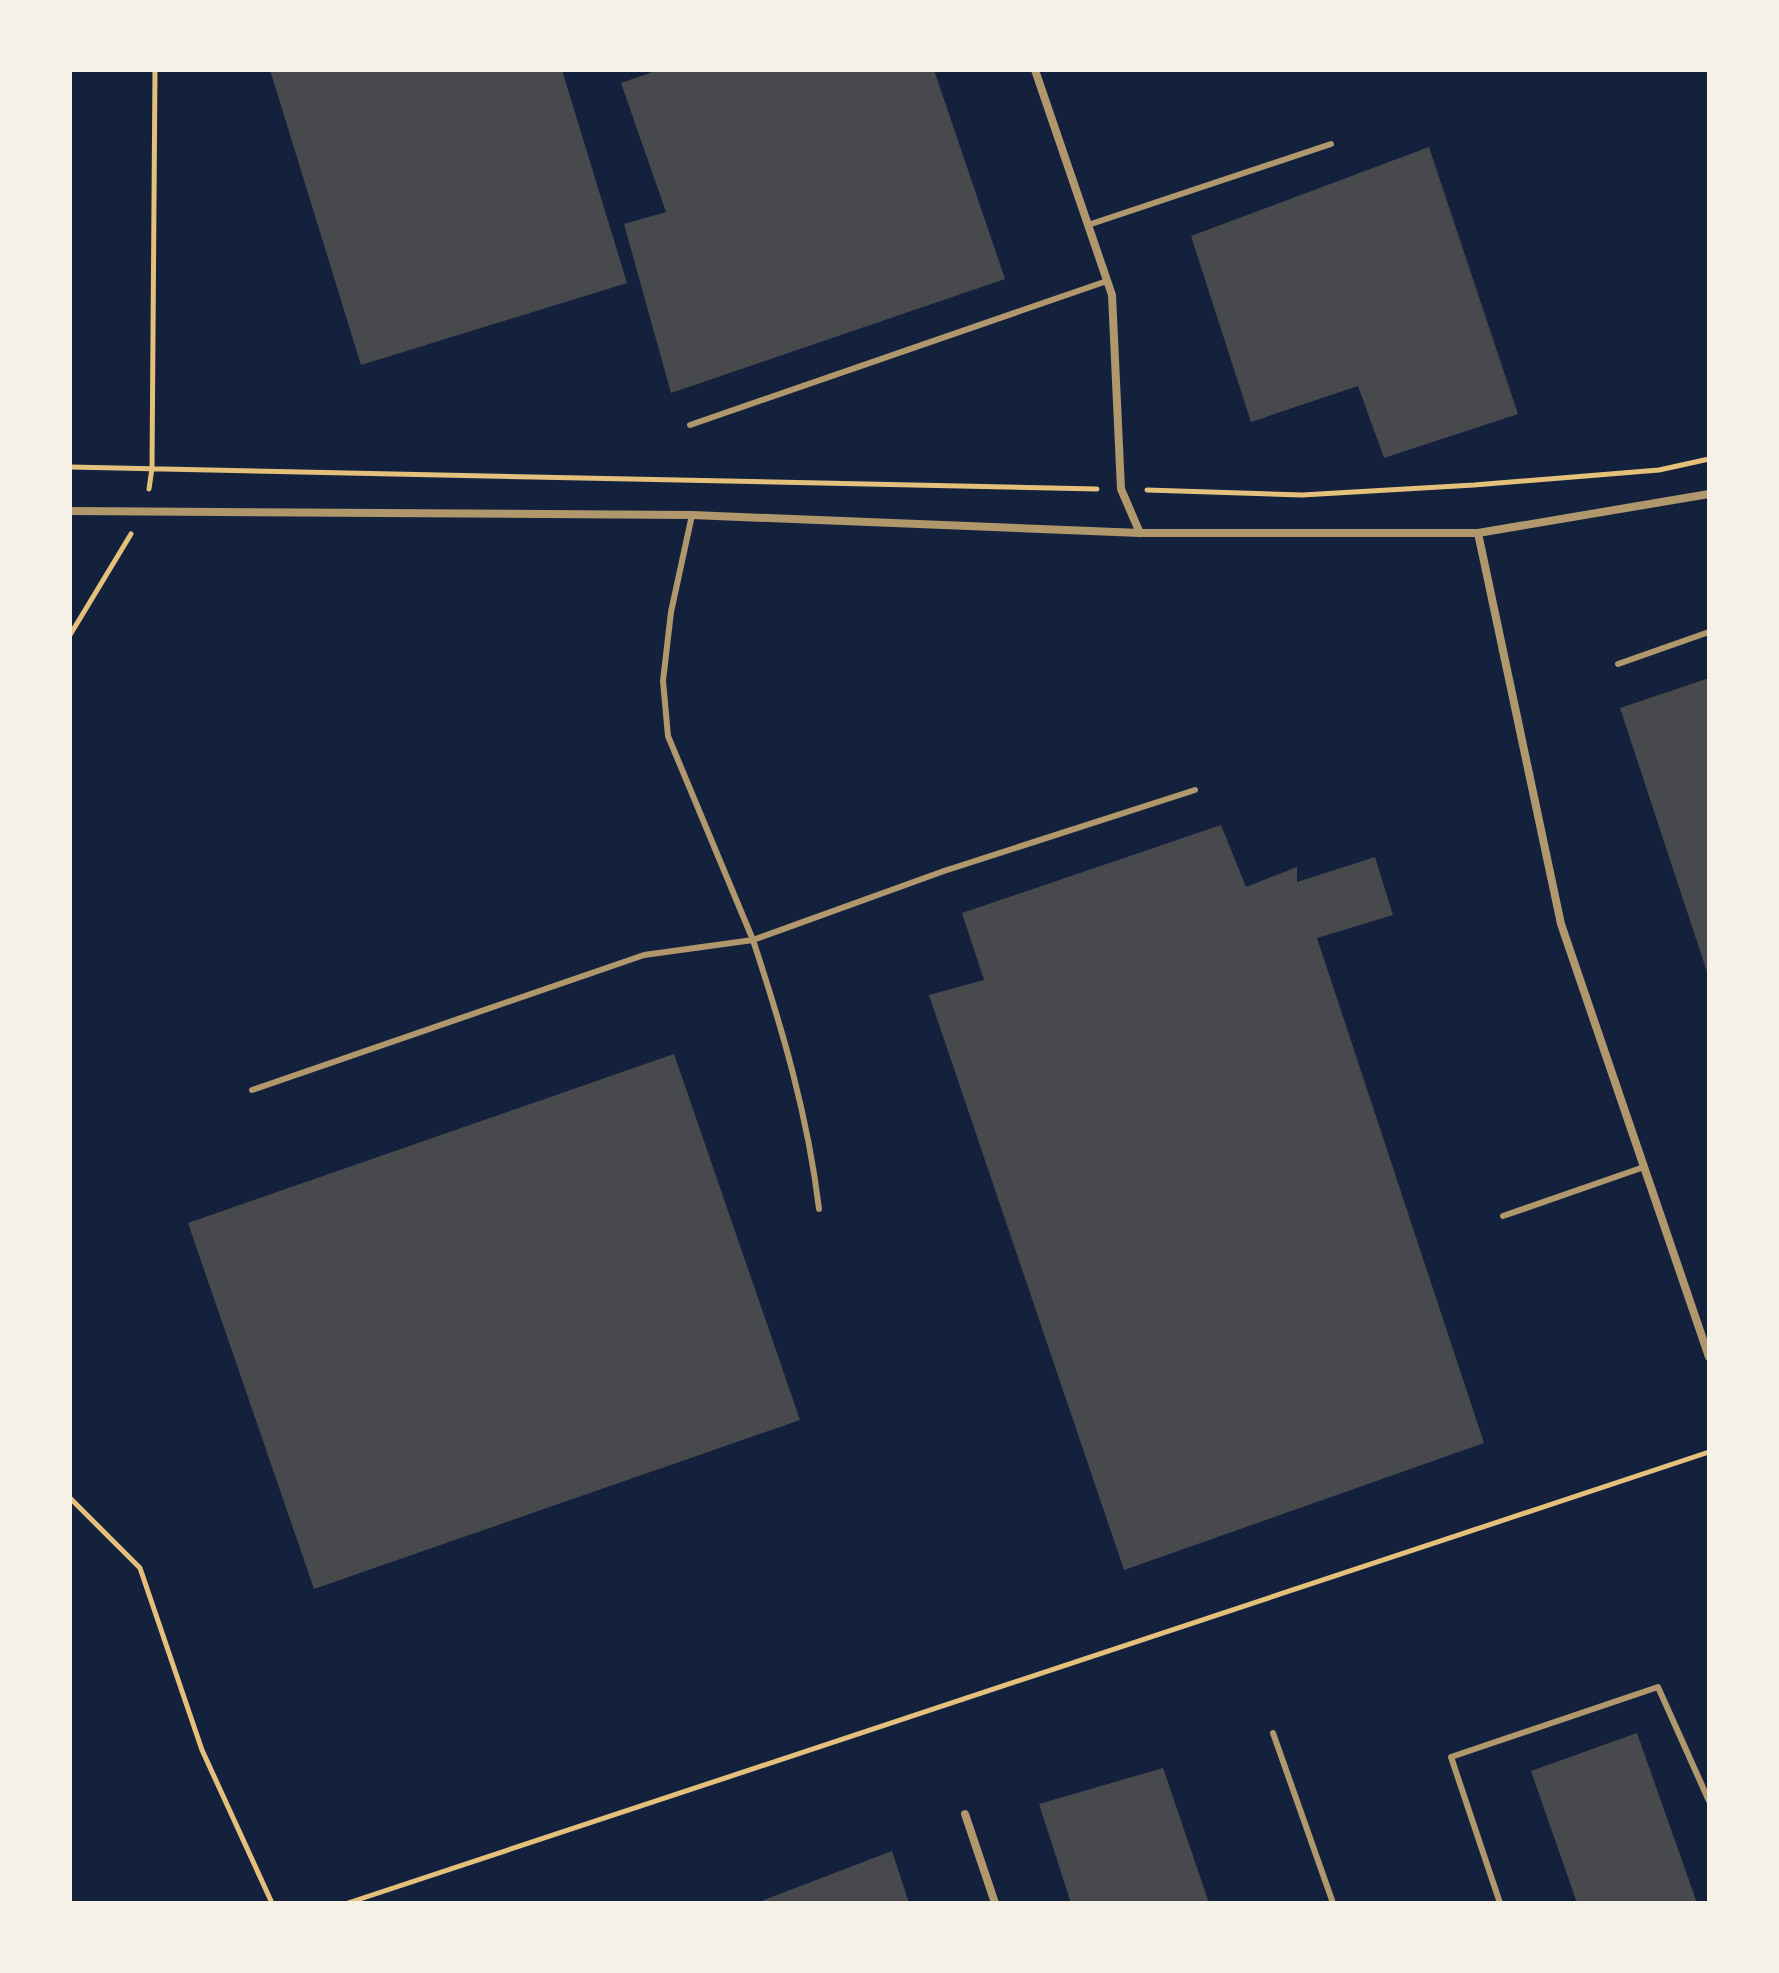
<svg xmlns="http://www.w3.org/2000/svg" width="1779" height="1973" font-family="'Noto Sans',sans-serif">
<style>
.building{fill:#48494c}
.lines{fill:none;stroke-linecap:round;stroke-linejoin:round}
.path{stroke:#e5c07b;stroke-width:5}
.service{stroke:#b1986c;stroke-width:6}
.minor{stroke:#b1986c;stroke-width:8}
</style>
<rect width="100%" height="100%" fill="#14213d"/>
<!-- building -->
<path class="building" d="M270,70h292l65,213 -266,82z
M658,70h276l71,209 -334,114 -47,-169 42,-12 -45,-129z
M1429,147l89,267 -134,44 -26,-72 -107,36 -60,-186z
M1709,678v297h-1l-88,-267z
M1221,825l25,62 51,-20v15l78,-25 18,58 -76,23 167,505 -360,127 -195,-575 55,-15 -22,-67z
M674,1054l126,366 -486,169 -126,-366z
M1637,1733l60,170h-120l-46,-132z
M1163,1768l46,135h-138l-32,-99z
M892,1851l17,52h-153z"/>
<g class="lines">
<!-- path -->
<path class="path" d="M70,467l1027,22
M149,489l3,-21 3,-398
M1147,490l155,5 172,-10 185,-15 50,-11
M70,635l61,-101
M70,1498l70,70 62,182 70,153
M348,1903l1361,-451"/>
<!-- service -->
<path class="service" d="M1088,225l243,-81
M690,425l417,-144
M692,515l-21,97 -8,69 5,55 85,204 191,-69 251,-81
M1618,664l91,-32
M252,1090l392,-135 109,-15c29,88 55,176 66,269
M1503,1216l141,-49
M1273,1733l60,170
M1500,1903l-49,-146 207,-70 51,114"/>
<!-- minor -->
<path class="minor" d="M1035,70l77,225 9,194 19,44
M70,511l622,4 448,18h338l231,-39
M1478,533l83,391 148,433
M965,1814l30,89"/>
</g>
<!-- border -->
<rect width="1779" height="1973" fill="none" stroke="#f6f1e7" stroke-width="144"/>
</svg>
